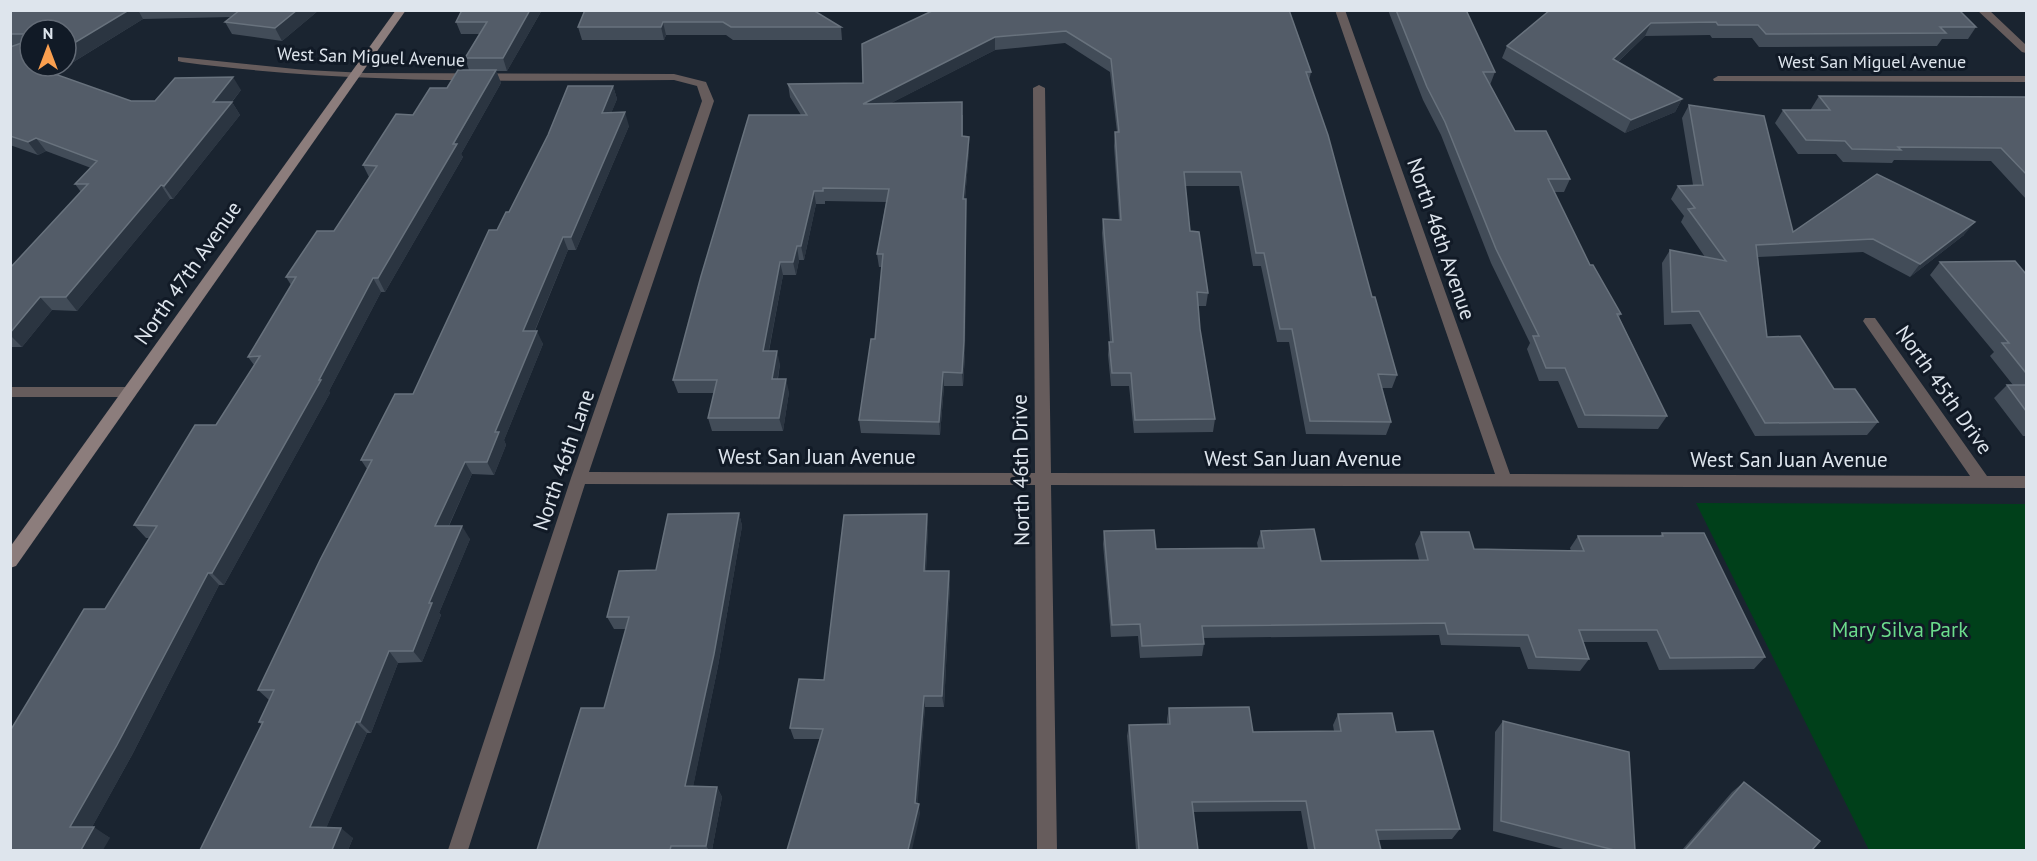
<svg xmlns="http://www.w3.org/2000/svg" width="2037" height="861" font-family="'PT Sans',sans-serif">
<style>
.green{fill:#00401a}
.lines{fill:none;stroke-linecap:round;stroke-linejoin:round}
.street{fill:#665c5c;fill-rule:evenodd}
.secondary{fill:#8c7d7c;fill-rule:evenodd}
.wall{fill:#424c58;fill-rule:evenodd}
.shaded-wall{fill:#2b3541}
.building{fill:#535c68;stroke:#68727d;stroke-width:1.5}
.labels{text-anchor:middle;stroke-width:6;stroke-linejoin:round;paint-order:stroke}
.far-street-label{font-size:18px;fill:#dee5ed;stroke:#111a26}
.street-label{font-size:21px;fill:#dee5ed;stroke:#111a26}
.park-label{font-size:21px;fill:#6bdc8c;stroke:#111a26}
</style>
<rect width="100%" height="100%" fill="#1a2430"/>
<!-- green -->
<path class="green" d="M1696,503l330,1v346h-157z"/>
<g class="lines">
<!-- street -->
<path class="street" d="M1335,10h10l165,464 460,2 -105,-152 -2,-3 2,-3h10l112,158h39v12l-975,-3 6,365h-20l-2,-365 -450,-1 -117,366h-20l123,-372 131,-377 -5,-15 -23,-6c-165,1 -328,4 -492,-18l-4,-1v-4l127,13 61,3 308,1 32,8 8,19 -125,371 446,1 -2,-385 6,-3 6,3 6,385 444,1z
M1977,10h12l37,35v8l-4,-1z
M1718,76h308v6l-312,-1 -1,-2z
M10,387h120l7,5 -7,5h-120z"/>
<!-- secondary -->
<path class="secondary" d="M396,10h10l-390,556 -6,2v-21z"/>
</g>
<!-- wall -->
<path class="wall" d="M10,10h309l-37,31 -50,-7 -7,-12 6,-5 -88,2 -89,55 77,27h24l86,-11 -9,12 8,13 -67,84h-3l-93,112 -25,-1 -30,37h-12v-79l71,-76 -6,-8 16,-16 -45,-17 -8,4 -28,-10zM30,30h36l-36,36z
M542,10l-35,61h-11l5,12 -40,71 2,3 -78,135h-4l-52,99 1,2 -106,192h-5l-87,170 -40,72 18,11 -100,12 95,-241 45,-71h-4l-12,-13 82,-100 38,-60 -6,-8 43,-72 -5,-8 48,-46 35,-54 -6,-12 50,-50 56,-45 -4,-12 14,-24h-18l-5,-12z
M585,10l256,17 1,13h-109l-7,-5h-60l-2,5h-82l-4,-13z
M1289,10l22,62 -2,9 63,216 25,78 -5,13h-10l9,34 -5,13 -80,-1 -17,-92h-12l-16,-76h-8l-14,-80h-54l5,45 18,62 -2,13h-8l2,23 15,90 -2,13 -79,1 -5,-47h-18l-3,-31 1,-13h1l-8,-109 1,-14h16l-5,-73 1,-14h2l-7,-60 -45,-29 -70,7 -104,53 72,12v22l6,13 -4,49 1,13 -1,142 -2,32h-19l-4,49 -79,-2 -2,-13 16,-81 7,-72h-3l-2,-13 9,-52 -61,-1v3h-9l-12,56h-5l-3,15h-13l-14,76 11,13 -2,15 11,13 -6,39h-71l-4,-13 6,-25h-36l-5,-13 128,-265 -11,-18 -2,-13 75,-1 -1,-39z
M1388,10h78l29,62 -5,13 25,46 55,48 -6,13h-10l36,73 31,49 -2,3 48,99 -9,13 -80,-1 -20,-47h-19l-12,-32 3,-6 -39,-80 -50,-128 -18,-35z
M1550,10l426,17 -8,12h-26l-5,7 -178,1 -7,-9h-40l-2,-3 -65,1 -27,26 64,37 -7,13 -50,21 -123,-75 5,-12z
M613,86l4,13 -6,14 18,13 -53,124h-8l-33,81 8,13 -39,96 2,5 -12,30 -22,-1 -23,52 21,13 -31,74 2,2 -19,47 -24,1 -27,70h-4l-41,95 27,10 -5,12h-148l62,-125 -3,-3 10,-22 -11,-10 109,-221 -6,-9 52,-66 84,-164 12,-18z
M1819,96l207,1v102l-35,-38 -97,-1 -2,3 -49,-1 -7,-8h-38l-23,-31 8,-13h28v-1z
M1689,105l104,127 171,3 -54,42 -47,-25 -105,5 9,80 111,85 -11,13 -112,1 -64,-112 -27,1 -2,-62 8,-13 35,7 -24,-35 3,-6 -13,-17 7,-13 15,-1 -11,-67z
M1940,262l86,12v162h-3l-29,-38 13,-13h6l-23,-29 4,-4 -64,-77z
M739,513l3,13 -24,140 -25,120 24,1 5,10 -10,53h-175l67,-142 22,-79h-12l-7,-12 49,-47z
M927,514l1,13 -2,44h23l1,12 -6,124h-19l-8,97 3,10 -100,-75h-26l-4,-11 34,-48z
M1104,531l52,18 102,-1 -1,-5 4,-12 60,30 98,-1 -4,-16 6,-12 53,17 97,2 -1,-3 8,-12h82l2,-3 103,124 -11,12 -95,1 -12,-28h-64l6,17 -9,12 -52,-2 -8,-22 -79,-2 -2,-10 -236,3 1,6 -2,12 -62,2 -2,-22 -27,1 -8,-93z
M1169,708l84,24 81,-1 -1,-6 5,-11 58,18 64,97 -8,10 -74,1 3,10h-73l-7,-39 -108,1 5,38h-62l-9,-114 2,-11 38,-1v-5z
M1503,721l132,129h-68l-74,-19 2,-99z
M1744,782l68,68h-130l50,-58z"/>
<!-- shaded-wall -->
<path class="shaded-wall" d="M129,10h9l5,9 -99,61 -9,-13 2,-1h29v-18z
M297,10h22l-37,31 -7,-13z
M530,10h12l-35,61 -4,-13z
M663,22l3,13 -2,5 -3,-13z
M1651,23l-6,13 -38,36 6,-13z
M995,37v13l-131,67 -1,-13z
M496,70l5,13 -40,71 2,3 -78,135 -7,-14z
M233,77l8,13 -16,20 7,-8 8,13 -67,84 -9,-13 49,-84z
M613,86l4,13 -11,27 -4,-13z
M1682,99l-7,13 -50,21 6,-13z
M625,112l4,14 -53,124 -5,-13z
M969,137v13l-5,62 -1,-13z
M36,138l10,13 -8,4 -10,-13z
M161,185l9,14 -93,112 -11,-14z
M814,191l2,13 -12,56 -3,-14z
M966,199l-1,155 -2,32 -1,-13z
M1975,222l-11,13 -54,42 10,-13z
M563,237l5,13 -39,94 -6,-13z
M797,246l2,14 -3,15 -3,-13z
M780,262l3,13 -17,90 -3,-14z
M373,278l8,14 -52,99 1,2 -106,192 -12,-12 107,-193z
M40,297l12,13 -30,37 -12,-12v-2z
M537,331l6,13 -39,96 2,5 -12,30 -7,-13 8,-30z
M777,351l3,13 -5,28 -3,-13z
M943,372l1,14 -4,49 -1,-13z
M786,379l3,13 -6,39 -4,-13z
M465,462l7,12 -29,64 -8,-12z
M739,513l3,13 -24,140 -27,131 -6,-11z
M927,514l1,13 -3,57 -1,-13z
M462,526l8,13 -31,74 2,2 -19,47 -9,-11 16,-48z
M949,571l1,12 -6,124 -2,-11z
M208,573l11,12 -87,170 -46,83 -16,-11z
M389,651l9,12 -27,70 -11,-11z
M924,696l1,11 -8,105 2,-8 1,10 -8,36h-4l7,-47z
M356,722l11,11 -45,105 -12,-11z
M717,787l5,10 -10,53h-3l-3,-4z
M94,827l16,11 -7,12h-22z
M341,828l12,10 -5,12h-16z"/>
<!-- building -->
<path class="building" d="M10,10h119l-63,38v-18h-36v4h-20z
M240,10h57l-22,18 -50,-6z
M462,10h68l-27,48h-38l22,-36h-31z
M585,10h228l28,17h-110l-8,-5h-60l-2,5h-83z
M934,10h355l22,62h-5l22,63 44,162h3l22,78 -19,-1 13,48 -81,-1 -18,-92h-12l-16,-76h-8l-15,-81h-57l6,59 9,1 9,61 -11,-1 3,37 15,90 -80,1 -4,-47h-19l-3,-31h4l-10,-123 18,1 -6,-88h4l-8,-73 -45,-28 -71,6 -132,67 99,-2v34l7,1 -6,62h3l-2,142 -2,32 -19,-1 -4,50 -80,-2 12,-81h4l8,-85h-6l12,-65 -66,-1v3h-9l-13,55h-4l-4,16h-13l-17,89h14l-5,28h14l-7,39h-71l9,-38h-44l28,-104 48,-161h58l-19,-31 75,-1 -1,-39z
M1396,10h70l29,62h-12l32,59h31l24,48h-22l42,86h3l28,49h-4l50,102 -82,-1 -20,-47h-19l-13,-32h6l-43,-87 -51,-127 -18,-35z
M1550,10h409l17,17h-36l6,6 -180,1 -8,-9h-40l-2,-3 -65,1 -38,36 69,40 -51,21 -124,-74z
M30,40v26h7l-2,1 96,34h24l20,-23 58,-1 -20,25h19l-68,84 -3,-1 -95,112h-26l-30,36v-65l78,-84h-13l22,-23 -61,-23 -8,4 -18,-6v-89z
M458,70h38l-43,74h4l-79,134h-5l-54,102h2l-109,193h-4l-91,172 -47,82h24l-13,23h-71v-119l74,-122h21l52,-83 -23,-1 61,-100h21l44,-69 -12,1 48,-80h-10l31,-46h17l43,-65 -14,-1 33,-51 17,1 17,-27h17z
M568,86h45l-11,27 23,-1 -54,125h-8l-40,94h14l-42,101h4l-12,30h-22l-30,64h27l-33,77h3l-19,48h-24l-29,71h-4l-46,105 31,1 -9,22h-132l63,-128h-4l15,-32h-16l62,-130 52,-100h-11l34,-66h18l76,-164h8l9,-18h3l39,-77z
M1819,96l207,1v77l-25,-26 -103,-1 3,3 -49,-1 -7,-8 -39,-1 -23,-30h47z
M1689,105l75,11 29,116 84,-58 98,48 -55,42 -47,-25 -117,6 11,92 33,-1 34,53h21l23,33 -113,1 -66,-112 -27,1 -2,-62 56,11 -38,-52 7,-1 -17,-22 25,-1z
M2015,261l11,13v99l-24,-30h7l-69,-81z
M2007,385h19v26z
M739,513l-25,141 -29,132 32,1 -11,59h-35l-1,4h-133l44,-142h23l25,-91h-22l12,-46 37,-1 12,-56z
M927,514l-3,57h25l-7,125h-18l-9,107 4,1 -11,46h-121l36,-121 -33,-1 9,-49 25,1 20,-165z
M1314,529l7,32 107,-1 -7,-28h48l5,17 110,2 -6,-15h85l-1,-3h42l61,124 -95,1 -13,-28h-78l10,29 -53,-2 -8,-22 -80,-1 -3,-11 -243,3 2,18 -62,2 -2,-22 -28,1 -8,-94 50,-1 2,19 108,-1 -3,-17z
M1249,707l4,25 88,-1 -3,-17 54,-1 4,19 37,-1 27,98 -84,1 5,20h-66l-9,-49 -114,1 6,48h-59l-10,-125 41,-1 -1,-16z
M1503,721l126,31 6,98h-21l-113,-29z
M1744,782l76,59 -8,9h-127z"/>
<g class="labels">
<!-- far-street labels -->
<g class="far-street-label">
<text transform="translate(371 57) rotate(2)" y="6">West San Miguel Avenue</text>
<text x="1872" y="68">West San Miguel Avenue</text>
</g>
<!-- street labels -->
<g class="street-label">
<text transform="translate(1441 239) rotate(71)" y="7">North 46th Avenue</text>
<text transform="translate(188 273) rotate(-55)" y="7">North 47th Avenue</text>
<text transform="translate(1944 390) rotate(55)" y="7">North 45th Drive</text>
<text x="817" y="464">West San Juan Avenue</text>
<text x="1303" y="466">West San Juan Avenue</text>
<text transform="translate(564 460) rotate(-71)" y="7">North 46th Lane</text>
<text x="1789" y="467">West San Juan Avenue</text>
<text transform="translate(1021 470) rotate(-91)" y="7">North 46th Drive</text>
</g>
<!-- park labels -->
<g class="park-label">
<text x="1900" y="637">Mary Silva Park</text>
</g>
</g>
<!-- border -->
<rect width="2037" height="861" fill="none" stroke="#dee5ed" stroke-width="24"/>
<!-- north arrow -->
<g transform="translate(48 48)"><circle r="28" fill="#111a26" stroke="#636b76" stroke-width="1.5"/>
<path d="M0-4.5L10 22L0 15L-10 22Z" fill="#fa9f4f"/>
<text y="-9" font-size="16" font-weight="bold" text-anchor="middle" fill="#dee5ed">N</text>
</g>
</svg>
